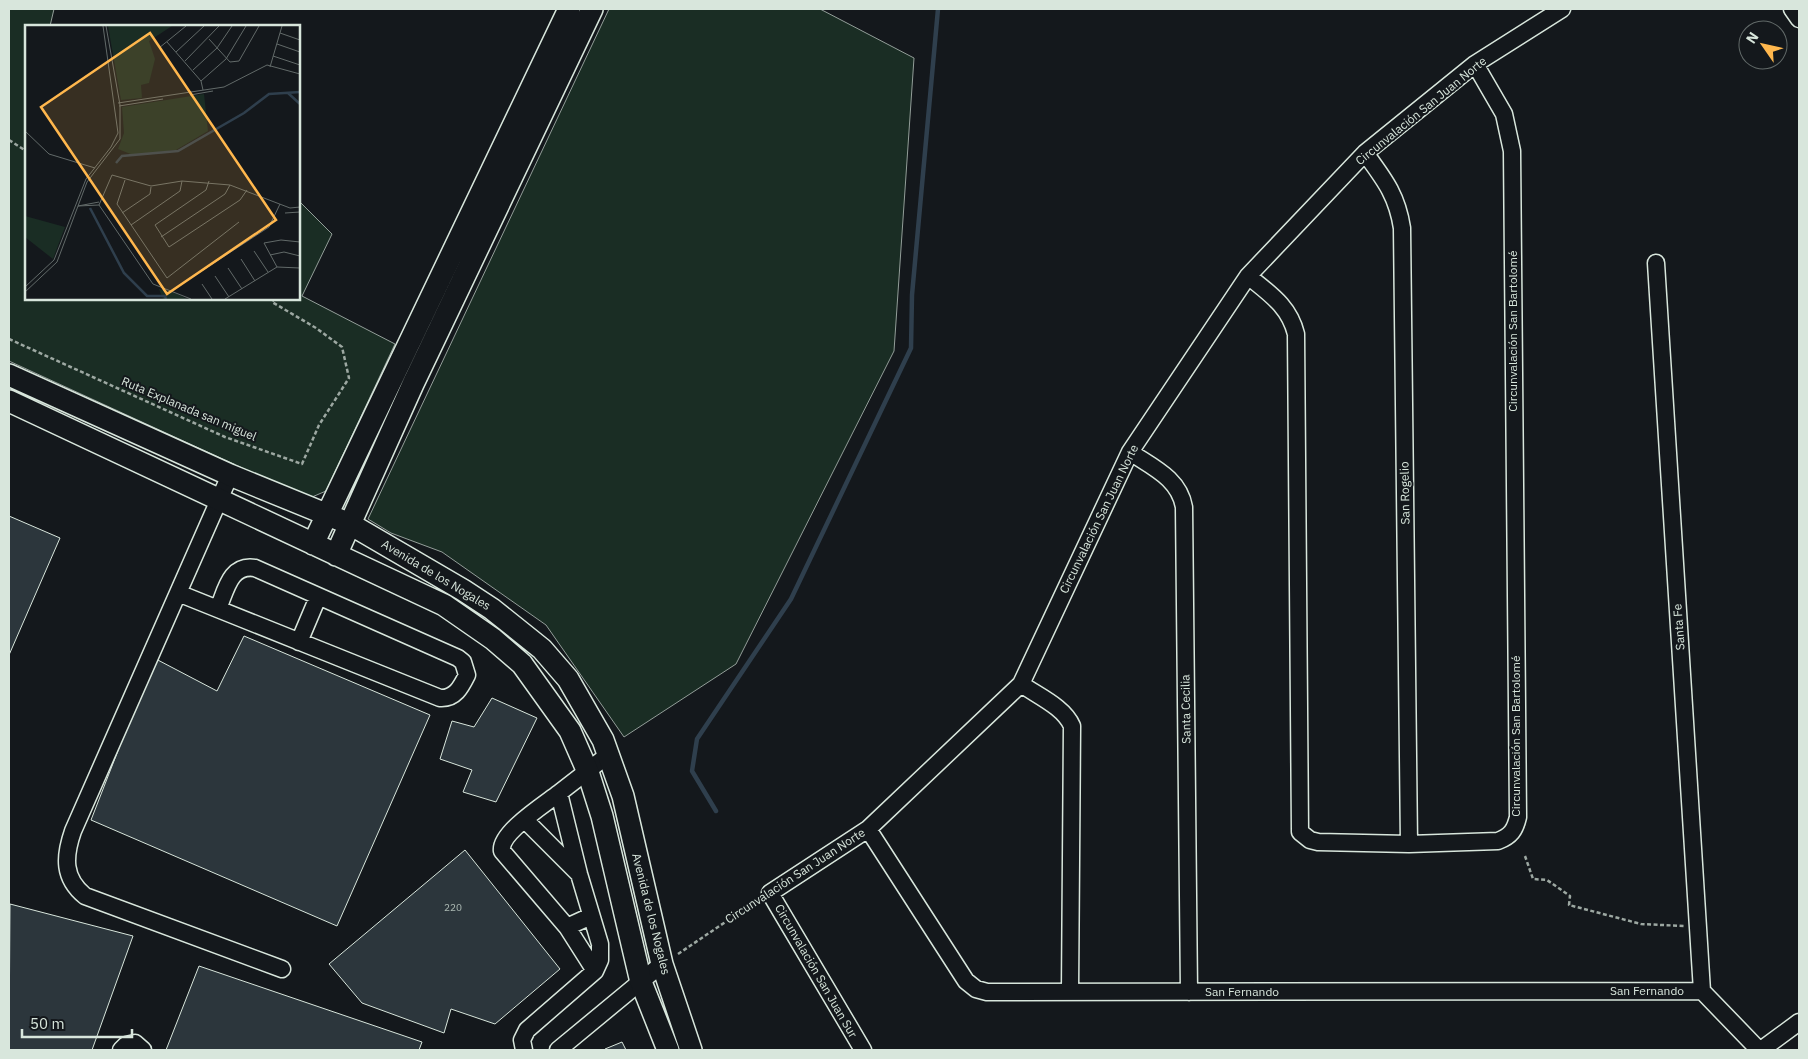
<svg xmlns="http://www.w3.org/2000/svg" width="1808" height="1059" font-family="'IBM Plex Sans',sans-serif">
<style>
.green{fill:#1a2d24;stroke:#939e99}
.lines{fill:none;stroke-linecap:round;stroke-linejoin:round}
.stream{stroke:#2f3f4d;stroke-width:4.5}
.building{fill:#2c363c;stroke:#d8e6dc}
.minor-casing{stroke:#d8e6dc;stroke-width:19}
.major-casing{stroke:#d8e6dc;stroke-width:24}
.path{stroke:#9da8a2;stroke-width:2.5;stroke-dasharray:4 2.5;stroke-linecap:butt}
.minor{stroke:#14181c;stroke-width:16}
.major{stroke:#14181c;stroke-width:21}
.labels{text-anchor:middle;stroke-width:4;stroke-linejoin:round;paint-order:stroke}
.number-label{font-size:10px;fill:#adbab4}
.street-label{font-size:12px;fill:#d8e6dc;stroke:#14181c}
.inset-river{fill:none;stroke:#2f3f4d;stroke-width:2.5}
.inset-road{fill:none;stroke:#626a69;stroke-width:1}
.view{fill:#ffb74d;fill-opacity:0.15;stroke:#ffb74d;stroke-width:2.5}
.inset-edge{fill:none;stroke:#d8e6dc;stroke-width:2.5}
</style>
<rect width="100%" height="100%" fill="#14181c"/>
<!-- green -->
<path class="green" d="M9,9h45l-4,17h-24v273h273v-98l33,33 -30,62 93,48 -69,147 -14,6 -37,-14 -266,-122z
M609,9h211l94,49 -20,293 -158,313 -112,73 -78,-112 -104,-73 -51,-19 -23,-14z"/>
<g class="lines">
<!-- stream -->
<path class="stream" d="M716,811l-24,-40 5,-32 94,-140 120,-251 1,-53 26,-286"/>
</g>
<!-- building -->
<path class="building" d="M9,516l51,22 -51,117z
M244,636l186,79 -93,211 -246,-106 63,-162 63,33z
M492,698l45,20 -41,84 -33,-10 9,-22 -32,-11 12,-38 22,6z
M465,850l95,119 -65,55 -44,-15 -7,24 -82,-30 -33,-39z
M10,904l123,32 -41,114h-83z
M199,966l223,76 -3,8h-253z
M622,1042l4,8h-20l-1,-1z"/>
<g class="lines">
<defs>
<path id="minor" d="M1792,9l7,10
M1365,153c19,26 32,42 37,75l7,616
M1656,263l46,728
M1248,276c22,18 41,30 48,58l4,498 10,8 8,2 91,2 89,-3c13,-5 17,-11 20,-24l-6,-666 -8,-37 -29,-50
M1130,452c22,15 49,26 54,55l5,485
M230,475l-157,356c-9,26 -10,47 12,65l197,73
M178,593c87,35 175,70 262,105 15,1 21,-11 27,-23l-4,-13 -5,-4 -203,-90c-25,-4 -29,22 -37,41
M299,642l19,-45
M1021,684c17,12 43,23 51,42l-2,266
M559,793c-14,11 -60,40 -57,58l65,76 24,-11
M525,820l54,54
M868,829l98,152 10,8 11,3 715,-1
M567,927l28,44
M1702,991l57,59
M121,1050l5,-5 9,-2 8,7
M524,1050l-2,-10 5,-10 68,-59 5,-11v-16l-21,-70 -20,-81 49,-38
M558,1050l104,-86
M863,1050l-93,-157 98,-64 153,-145 109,-232 118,-176 117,-123 110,-89 87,-55
M1761,1050l38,-28"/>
<path id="major" d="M9,375l221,100 120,49 113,66 29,19 50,40 26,30 35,61 20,56 39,168 29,86
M9,401l435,204 49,34 29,25 48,67 18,41 14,44 39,166 27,68
M313,544l256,-535
M336,555l77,-171 179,-375"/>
</defs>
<!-- minor casing -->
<use href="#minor" class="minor-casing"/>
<!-- major casing -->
<use href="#major" class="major-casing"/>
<!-- path -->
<path class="path" d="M9,140l17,11
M9,339l216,98 77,27 17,-39 30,-47 -7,-31 -26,-19 -44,-26 2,-3
M1525,856l8,23 14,1 23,16 -1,9 72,19 43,2
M678,954l80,-54"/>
<!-- minor -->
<use href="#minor" class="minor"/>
<!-- major -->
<use href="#major" class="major"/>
</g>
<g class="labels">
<!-- number labels -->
<g class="number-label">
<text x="453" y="911">220</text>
</g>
<!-- street labels -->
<g class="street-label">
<text transform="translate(1421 111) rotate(-39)" y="4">Circunvalación San Juan Norte</text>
<text transform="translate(1513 331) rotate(-90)" y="4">Circunvalación San Bartolomé</text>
<text transform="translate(189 409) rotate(23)" y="4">Ruta Explanada san miguel</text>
<text transform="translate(1405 493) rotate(-91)" y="4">San Rogelio</text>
<text transform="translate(1099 519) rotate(-64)" y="4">Circunvalación San Juan Norte</text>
<text transform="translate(436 575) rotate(31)" y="4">Avenida de los Nogales</text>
<text transform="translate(1679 627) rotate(-94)" y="4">Santa Fe</text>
<text transform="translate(1186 709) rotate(-91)" y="4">Santa Cecilia</text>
<text transform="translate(1516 736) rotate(-90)" y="4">Circunvalación San Bartolomé</text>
<text transform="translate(795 876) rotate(-33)" y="4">Circunvalación San Juan Norte</text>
<text transform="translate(651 914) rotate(76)" y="4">Avenida de los Nogales</text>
<text transform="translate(816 971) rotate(60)" y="4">Circunvalación San Juan Sur</text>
<text x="1647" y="995">San Fernando</text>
<text x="1242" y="996">San Fernando</text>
</g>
</g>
<!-- overview -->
<g transform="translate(25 25)">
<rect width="275" height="275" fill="#14181c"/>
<path d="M83,1h64l-23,15 6,18 -6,24 -8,2 1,13 -21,2zM179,69l4,37 -32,19 -43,5 -15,-6 6,-16 -2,-26zM0,191l40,11 -12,32 -28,-22zM134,264l14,3 14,7h-24z" fill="#1a2d24"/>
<path class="inset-river" d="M263,68l12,11M91,138l6,-7 56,-5 66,-38 25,-19 31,-2M65,183l34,65 23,23h18l1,3"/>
<path class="inset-road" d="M255,8l20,7M184,14l21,23 9,-1 20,-35M142,17l34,39 2,9M252,19l23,8M134,23l27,-22M151,27l28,-26M248,31l27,9M160,36l34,-35M245,42l12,-41M168,45l24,-22 15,-22M176,56l25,-22 20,-33M165,70l23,-4M93,78l106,-16 43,-22 33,9M94,81l44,-7M0,106l24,23 46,14M100,155l-8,24 50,74M184,156l-3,9 -51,35 14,22 71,-47 7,-10M53,181l21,-1M53,181l21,-4M97,188l28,-19 1,-7M260,188l15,-1M106,200l49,-34 2,-10M136,212l64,-43 5,-9M229,226l14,21M245,230l14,-3 16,4M216,234l14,22M252,242l-13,-24 17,-3 19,2M203,243l14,21M190,251l14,21M142,253l72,-56M177,259l10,15M0,262l29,-27 32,-81 25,-32 7,-14 -15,-107M146,266l98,-64 11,-23M0,267l32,-30 30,-80 33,-43v-34l-14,-79M166,274l-38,-15 -54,-79 13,-30 39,11 31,-5 48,4 60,23 10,-1M200,274l52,-32 23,1"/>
<path class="view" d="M125,8l126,187 -109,74 -126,-187z"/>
<rect width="275" height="275" class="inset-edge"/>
</g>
<!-- border -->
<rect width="1808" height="1059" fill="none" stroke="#d8e6dc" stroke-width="20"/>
<!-- north arrow -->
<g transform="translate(1763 45) rotate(304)"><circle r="24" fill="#14181c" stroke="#626a69"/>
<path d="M0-4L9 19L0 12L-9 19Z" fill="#ffb74d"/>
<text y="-8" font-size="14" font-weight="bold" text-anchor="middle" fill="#d8e6dc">N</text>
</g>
<!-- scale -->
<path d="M22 1029v8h110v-8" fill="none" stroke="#d8e6dc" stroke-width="2.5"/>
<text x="30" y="1029" font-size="15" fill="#d8e6dc" stroke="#14181c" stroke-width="4" paint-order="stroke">50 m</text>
</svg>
